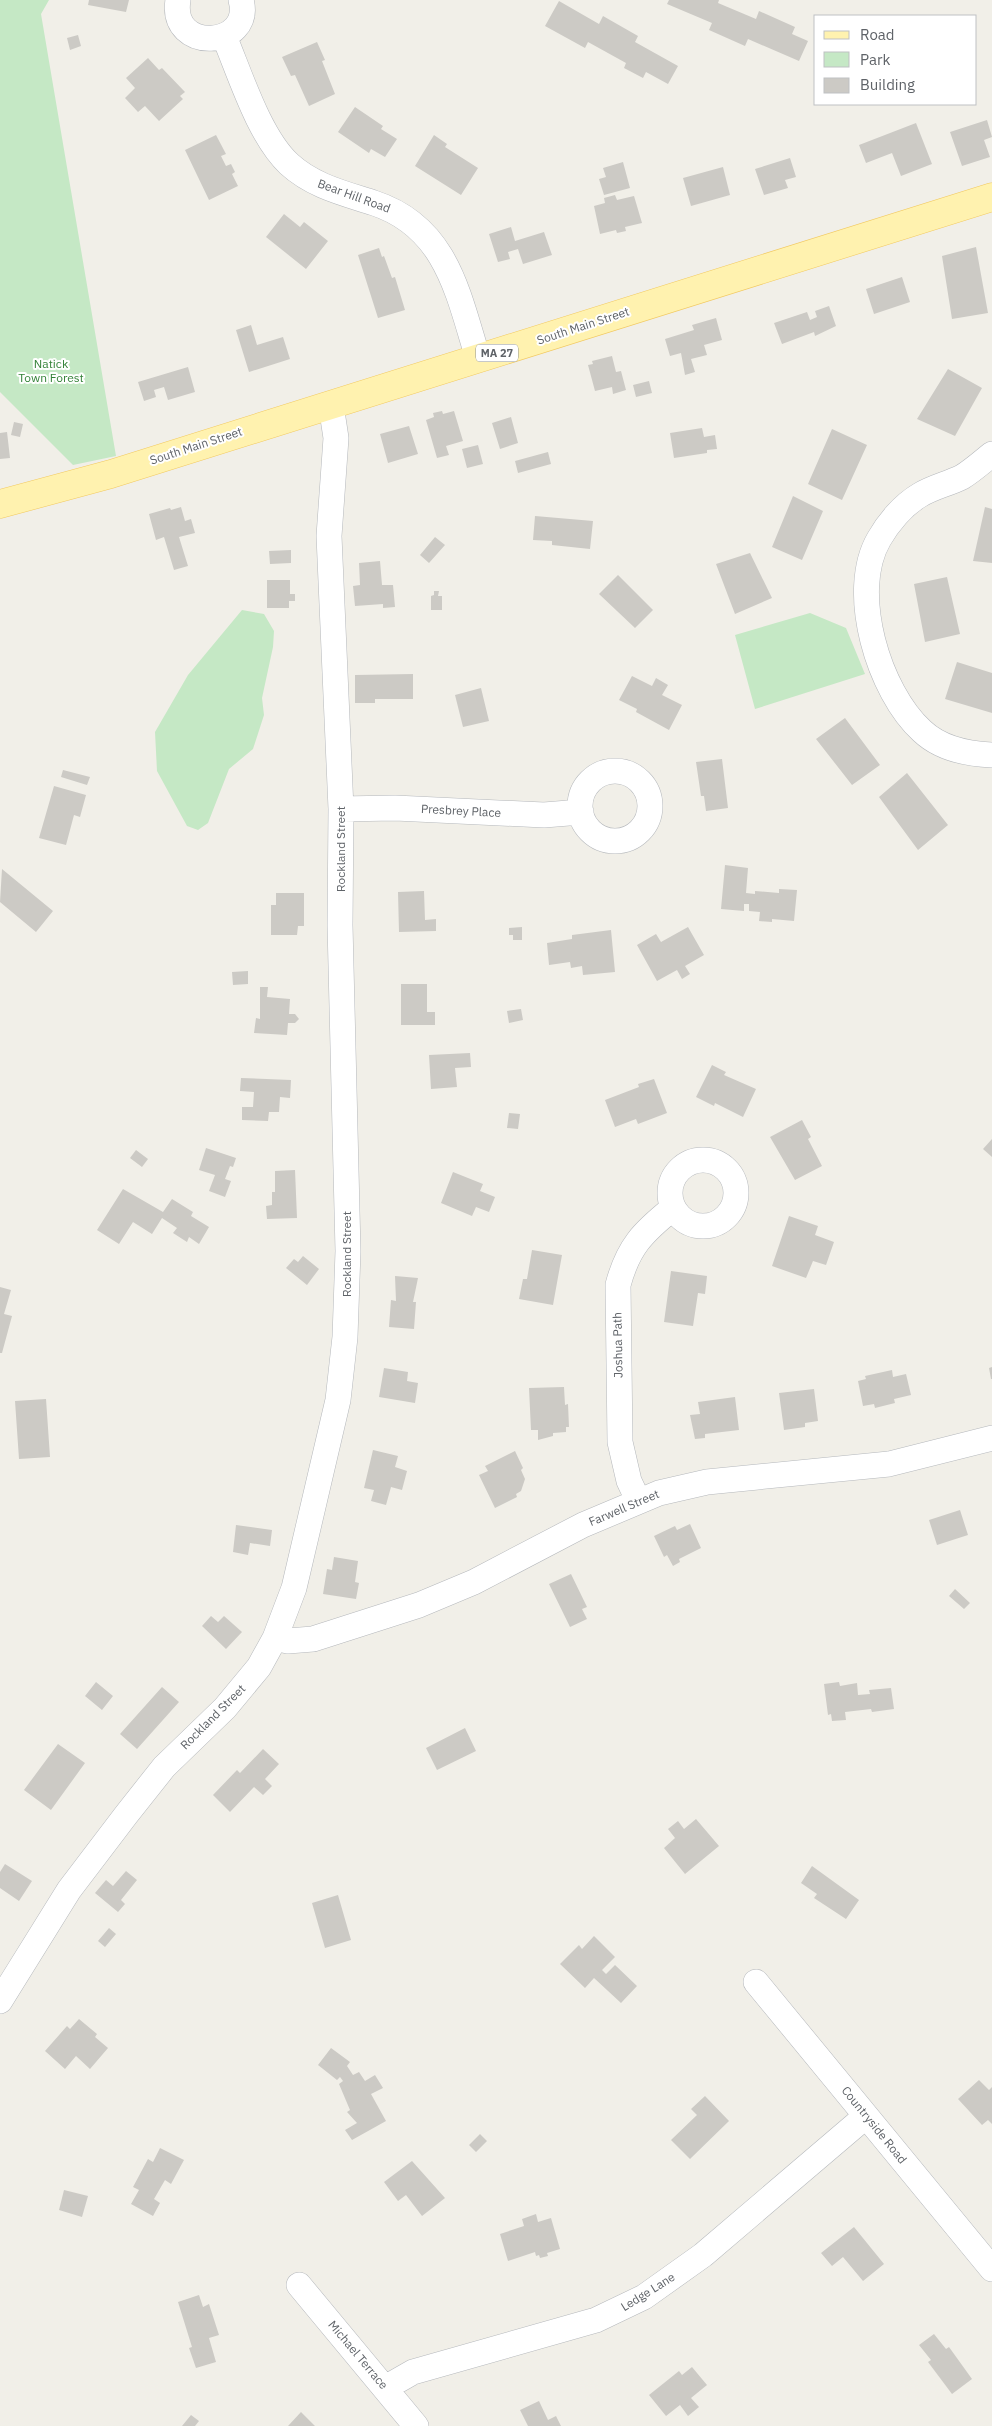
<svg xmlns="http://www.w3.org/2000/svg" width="992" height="2426" font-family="'IBM Plex Sans',sans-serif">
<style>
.green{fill:#c5e8c5}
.building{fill:#cccac5}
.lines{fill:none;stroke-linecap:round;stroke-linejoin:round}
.minor-casing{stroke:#b5b8bc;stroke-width:26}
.major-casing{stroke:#f2c960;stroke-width:29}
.minor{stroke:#fff;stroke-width:25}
.major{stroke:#fff2af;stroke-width:28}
.labels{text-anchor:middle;stroke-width:4;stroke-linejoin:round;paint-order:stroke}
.shield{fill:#fff;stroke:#8f9295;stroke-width:1}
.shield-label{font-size:11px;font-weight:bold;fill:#5f6368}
.street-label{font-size:12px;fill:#5f6368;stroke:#fff}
.park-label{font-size:12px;fill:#348238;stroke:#fff}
</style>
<rect width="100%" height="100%" fill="#f1efe8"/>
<!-- green -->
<path class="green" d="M0,0h49l-8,14 75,442 -43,9 -73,-73z
M242,610l22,4 10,17 -1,16 -11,51 2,17 -11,34 -24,20 -21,54 -10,7 -11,-4 -30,-55 -2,-39 33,-57z
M810,613l36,15 19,46 -110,35 -20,-74z"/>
<!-- building -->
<path class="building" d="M89,0h40l-3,12 -38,-7z
M669,0h50l-1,3 38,16 3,-8 36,16 -3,7 16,7 -9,20 -51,-22 -3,7 -36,-16 3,-7 -45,-19z
M559,1l40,23 4,-8 35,20 -3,6 43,24 -10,18 -22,-12 -3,6 -19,-10 2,-5 -38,-21 -3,6 -40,-22z
M78,35l3,11 -11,4 -3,-12z
M317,42l8,18 -3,1 13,33 -26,12 -14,-31 -4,1 -9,-19z
M148,58l11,12 3,-2 23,24 -5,4 3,3 -24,22 -14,-15 -7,6 -13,-14 10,-10 -9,-10z
M355,107l28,19 -2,3 16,10 -12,18 -14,-8 -2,4 -31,-21z
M987,120l5,17 -8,3 6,17 -28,9 -12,-34z
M916,123l16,41 -31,12 -9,-23 -26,10 -7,-18z
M216,135l10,19 -5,2 5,10 5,-2 4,8 -3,2 6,12 -29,14 -24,-50z
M434,135l13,9 -2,3 33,21 -17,27 -46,-29z
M790,158l6,19 -11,3 3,8 -24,7 -9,-26z
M623,162l7,26 -26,7 -5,-16 7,-2 -3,-9z
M723,167l7,28 -39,11 -8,-28z
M615,195l2,5 17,-4 8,27 -17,4 1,4 -9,2 -1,-3 -16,4 -6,-28 11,-3 -1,-5z
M284,214l16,13 4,-5 24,19 -22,28 -40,-32z
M511,227l4,14 29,-9 8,23 -29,9 -5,-15 -10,3 2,7 -12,3 -9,-28z
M976,247l12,66 -36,6 -10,-63z
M379,248l3,9 2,-1 8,22 3,-1 10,33 -27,8 -20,-63z
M902,277l8,25 -36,12 -8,-25z
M829,306l7,20 -21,10 -1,-4 -32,12 -8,-21 33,-11 3,8 7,-3 -2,-6z
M716,318l6,22 -18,5 3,10 -16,4 4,13 -10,3 -4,-22 -11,3 -5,-17 29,-9 -2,-5z
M251,325l6,20 26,-8 7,22 -41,13 -13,-42z
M612,356l4,16 5,-1 5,19 -13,4 -1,-7 -17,4 -7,-26 5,-1 -1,-3z
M188,367l7,25 -27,8 -4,-13 -10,3 2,7 -12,4 -6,-19z
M948,369l34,19 -27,48 -38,-17z
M649,381l3,12 -16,4 -3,-12z
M442,411l1,3 11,-3 9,30 -17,5 3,9 -12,3 -11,-38 8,-3 -1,-4z
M511,417l7,26 -18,6 -8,-26z
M14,422l9,2 -3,13 -9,-2z
M409,426l9,28 -30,9 -8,-29z
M702,428l2,9 11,-2 2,14 -10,1v3l-33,5 -4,-25z
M832,429l35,16 -25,55 -34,-16z
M7,432l3,26 -10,1v-26z
M478,445l5,19 -16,4 -5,-19z
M548,452l3,12 -33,9 -3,-12z
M793,496l30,15 -21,49 -30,-13z
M181,507l4,14 6,-2 4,14 -16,4 9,29 -14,4 -10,-33 -8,3 -7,-26 21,-6 1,2z
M985,507l7,2v54l-19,-2z
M535,516l58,5 -3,28 -38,-4v-4l-19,-1z
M435,537l10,8 -16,18 -9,-8z
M291,550v13l-21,1 -1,-13z
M750,553l22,45 -37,16 -19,-50z
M380,561l2,24h11l2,22 -12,1v-4l-28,2 -2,-20 7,-1 -1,-22z
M618,575l35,35 -18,18 -36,-34z
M947,577l13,57 -35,8 -11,-58z
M267,580h23v14h5v7h-6v7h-22z
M434,591h5l-1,5h4v14h-11v-14l3,-1z
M957,662l35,11v40l-47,-14z
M413,674v25h-38v4h-20v-28z
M632,676l20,10 4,-8 12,7 -6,10 20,10 -13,25 -33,-18 1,-3 -18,-9z
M481,688l8,33 -26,6 -8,-32z
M845,718l35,47 -28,20 -36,-46z
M722,759l6,49 -22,3 -2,-15h-3l-5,-34z
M63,770l27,7 -3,8 -26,-8z
M907,773l41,52 -30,25 -39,-53z
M54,786l32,9 -6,22 -6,-2 -8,30 -27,-7z
M725,865l23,3 -2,25 9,1v-3l24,2v-4l18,1 -3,31 -22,-2v3l-13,-1 1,-9 -11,-1v-7h-5v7l-23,-2z
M2,869l51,42 -17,21 -36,-30z
M424,891l1,29 11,-1v12l-37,1 -1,-40z
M276,893h28v33h-6l-1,9h-26v-30h5z
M522,927v13h-9v-5h-4v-7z
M688,927l16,28 -19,11 5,8 -8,5 -5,-9 -20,11 -20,-36 19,-11 5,8z
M611,930l4,42 -32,3 -1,-9 -11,2 -1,-6 -21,3 -2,-22 25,-4v-4z
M248,971v13l-15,1 -1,-13z
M401,984h26v28h8v13h-34z
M260,987h8l-1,10 23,2 -1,15h6l4,5 -4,4h-7l-1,12 -33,-2 2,-15 4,1z
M521,1009l2,11 -14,3 -2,-12z
M470,1053l1,14 -16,1 2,19 -26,2 -2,-34z
M712,1065l14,7 -2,3 32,14 -13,28 -28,-14 -1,3 -18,-9z
M241,1078l50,2 -1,18 -10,-1 -1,15h-10l-1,9 -26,-1v-13h11l1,-15 -14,-1z
M654,1079l13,34 -29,11 -2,-5 -21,8 -10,-27 34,-13 -1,-3z
M509,1113l11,1 -2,15 -11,-1z
M802,1120l9,17 -3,2 14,27 -27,14 -25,-43z
M992,1139v18l-9,-8z
M206,1148l30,10 -3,9 -3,-1 -5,13 6,2 -6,16 -16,-6 6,-16 -16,-5z
M136,1150l12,9 -6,8 -12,-9z
M295,1170l2,48 -30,1 -1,-13 6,-1v-13h3v-21z
M453,1172l30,12 -3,7 15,6 -6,15 -13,-5 -4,9 -31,-13z
M123,1189l40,23 9,-13 21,13 -2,4 18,11 -10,17 -10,-7 -2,5 -14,-9 4,-5 -15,-10 -10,16 -19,-12 -14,22 -22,-14z
M789,1216l29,10 -3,9 19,7 -8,23 -13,-4 -7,17 -34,-12z
M532,1250l30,5 -9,50 -34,-6 4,-20h4z
M303,1256l16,13 -12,16 -21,-17 8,-9 4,3z
M671,1271l36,5 -2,18 -7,-1 -5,33 -29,-4z
M395,1276l23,2 -5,24h3l-2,27 -25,-2 2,-27 5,1z
M0,1287l11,3 -7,24 8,2 -10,37h-2z
M992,1367v12h-1l-2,-11z
M384,1368l24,4 -1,9 11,2 -3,20 -36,-6z
M892,1370l1,7 13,-3 5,21 -17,4 1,4 -20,5 -1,-4 -11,2 -5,-25 8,-2 -1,-3z
M564,1387l1,18 3,-1 1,23h-3v5l-13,1v3l-15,4v-10h-7l-2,-42z
M814,1389l4,32 -13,2v4l-21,3 -5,-37z
M735,1397l4,33 -34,4v4l-10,1 -5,-24 10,-1 -2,-12z
M46,1399l4,58 -31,2 -4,-58z
M373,1450l25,6 -3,11 12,4 -5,19 -11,-3 -5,18 -15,-4 3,-11 -10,-2z
M515,1451l8,17 -2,2 4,9 -4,12 -5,3 1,3 -22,11 -16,-33 9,-4 -3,-5z
M960,1510l8,25 -31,10 -8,-25z
M690,1524l11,24 -22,11 1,3 -7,4 -6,-11 -3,2 -10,-21 21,-10 2,4z
M236,1525l36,5 -2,16 -20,-3 -2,12 -15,-3z
M334,1557l24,4 -3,21 4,1 -3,16 -33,-5 4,-25 5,1z
M571,1574l16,33 -5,2 5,10 -17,8 -21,-43z
M955,1589l15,14 -6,6 -15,-13z
M211,1616l7,6 6,-6 18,16 -16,17 -24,-23z
M96,1682l17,14 -11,14 -17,-14z
M839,1682l1,4 17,-3 1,12 12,-1 -1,-4 22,-2 3,21 -22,3 -1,-3 -26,3 1,8 -14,1 -1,-7 -3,1 -4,-31z
M162,1687l17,15 -42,47 -17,-15z
M465,1728l11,23 -39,19 -11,-22z
M58,1744l27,19 -34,47 -27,-20z
M263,1749l16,15 -14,15 7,7 -9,9 -9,-8 -24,25 -17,-17 24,-25 3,3z
M696,1819l23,27 -34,28 -21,-26 11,-10 -7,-9 10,-8 6,8z
M5,1864l27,17 -13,20 -19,-13v-16z
M812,1866l47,34 -13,19 -32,-21 3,-4 -16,-11z
M126,1871l11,9 -16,20 4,4 -7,8 -23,-19 11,-13 7,6z
M338,1895l13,45 -26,8 -13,-45z
M109,1928l7,6 -11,13 -7,-6z
M594,1936l21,21 -13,13 4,4 9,-9 22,21 -16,17 -27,-25 -9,10 -25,-24 19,-19 3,4z
M79,2019l18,15 -2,3 13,11 -18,21 -14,-13 -11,13 -20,-18 22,-25 3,3z
M331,2048l19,14 -3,4 6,9 6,-3 6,9 10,-6 8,13 -12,6 15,27 -34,19 -7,-10 12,-7 -10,-11 3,-2 -11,-26 4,-3 -3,-4 -3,3 -19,-15z
M979,2080l10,10 3,-3v37l-4,-4 -6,5 -24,-26z
M705,2096l24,25 -39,38 -19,-19 26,-25 -6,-6z
M480,2134l7,7 -11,11 -7,-7z
M160,2148l24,12 -13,24 -6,-4 -11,19 6,4 -7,13 -22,-12 8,-14 -6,-3 15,-28 5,3z
M412,2161l33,37 -23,18 -16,-21 -8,6 -14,-19z
M64,2190l24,6 -6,21 -23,-7z
M536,2214l2,8 13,-4 9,31 -13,4 1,3 -8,2 -1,-3 -3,1 -1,-4 -27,9 -8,-27 24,-8 -2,-7z
M854,2227l30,37 -21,17 -20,-24 -11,9 -11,-13z
M199,2295l4,12 6,-3 10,31 -10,3 7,24 -20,6 -7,-20 3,-1 -14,-45z
M934,2334l12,15 3,-2 23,32 -20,15 -24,-32 3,-2 -12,-15z
M692,2367l15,18 -16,13 8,9 -11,9 -8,-11 -14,11 -17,-21 30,-24 3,4z
M539,2401l9,19 8,-4 5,10h-33l-8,-16z
M301,2412l14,14h-27z
M191,2415l8,6 -4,5h-13z"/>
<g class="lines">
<defs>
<path id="minor" d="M178,0c-9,54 76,48 63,0
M224,36c16,38 35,100 65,128 24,22 54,29 85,39 73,24 84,91 104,155
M992,454c-10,8 -20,17 -30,23 -14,7 -29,10 -42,18 -17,10 -32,28 -41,44 -31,53 0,153 43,192 19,18 45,23 70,24
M580 806a35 35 0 1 1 70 0a35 35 0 1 1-70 0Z
M341,809l54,-1 149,7 37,-3
M670 1193a33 33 0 1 1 66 0a33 33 0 1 1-66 0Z
M638,1500l-9,-19 -9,-39 -2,-157c10,-38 25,-53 55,-77
M275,1638l13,3 25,-2 106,-34 55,-23 109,-57 76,-32 48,-11 182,-18 103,-26
M756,1982l236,287
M0,2001l69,-111 57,-75 38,-48 61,-59 34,-41 16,-29 19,-50 44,-188 7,-63 3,-86 -8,-326 1,-116 -12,-273 7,-98 -5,-33
M299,2285l117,141
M385,2388l28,-16 183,-52 48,-23 59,-42 163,-139"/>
<path id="major" d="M0,504l111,-30 881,-277"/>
</defs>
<!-- minor casing -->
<use href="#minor" class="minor-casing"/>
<!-- major casing -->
<use href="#major" class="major-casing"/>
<!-- minor -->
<use href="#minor" class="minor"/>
<!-- major -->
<use href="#major" class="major"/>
</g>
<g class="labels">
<!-- shield labels -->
<rect class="shield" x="476" y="344.5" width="42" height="17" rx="4"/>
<g class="shield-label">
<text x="497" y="357">MA 27</text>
</g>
<!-- street labels -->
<g class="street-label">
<text transform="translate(354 196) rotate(20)" y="4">Bear Hill Road</text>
<text transform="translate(583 326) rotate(-18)" y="4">South Main Street</text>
<text transform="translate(196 446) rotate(-18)" y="4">South Main Street</text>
<text transform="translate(461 811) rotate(3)" y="4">Presbrey Place</text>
<text transform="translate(341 849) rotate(-90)" y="4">Rockland Street</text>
<text transform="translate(347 1254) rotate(-90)" y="4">Rockland Street</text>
<text transform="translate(618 1345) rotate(-91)" y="4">Joshua Path</text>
<text transform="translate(624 1508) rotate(-23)" y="4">Farwell Street</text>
<text transform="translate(213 1717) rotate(-45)" y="4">Rockland Street</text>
<text transform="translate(874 2125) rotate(51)" y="4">Countryside Road</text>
<text transform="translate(648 2292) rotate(-32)" y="4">Ledge Lane</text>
<text transform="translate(358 2355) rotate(50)" y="4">Michael Terrace</text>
</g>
<!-- park labels -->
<g class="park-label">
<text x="51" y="368">Natick<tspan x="51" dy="14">Town Forest</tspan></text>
</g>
</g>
<!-- legend -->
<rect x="814" y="15" width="162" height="90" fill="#ffffff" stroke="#bfc1c3"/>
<rect x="824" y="31" width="25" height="8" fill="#fff2af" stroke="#bfc1c3"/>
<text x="860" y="40" font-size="15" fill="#5f6368">Road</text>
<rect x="824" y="52" width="25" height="15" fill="#c5e8c5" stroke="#bfc1c3"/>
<text x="860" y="65" font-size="15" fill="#5f6368">Park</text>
<rect x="824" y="78" width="25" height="15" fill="#cccac5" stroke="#bfc1c3"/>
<text x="860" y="90" font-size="15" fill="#5f6368">Building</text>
</svg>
